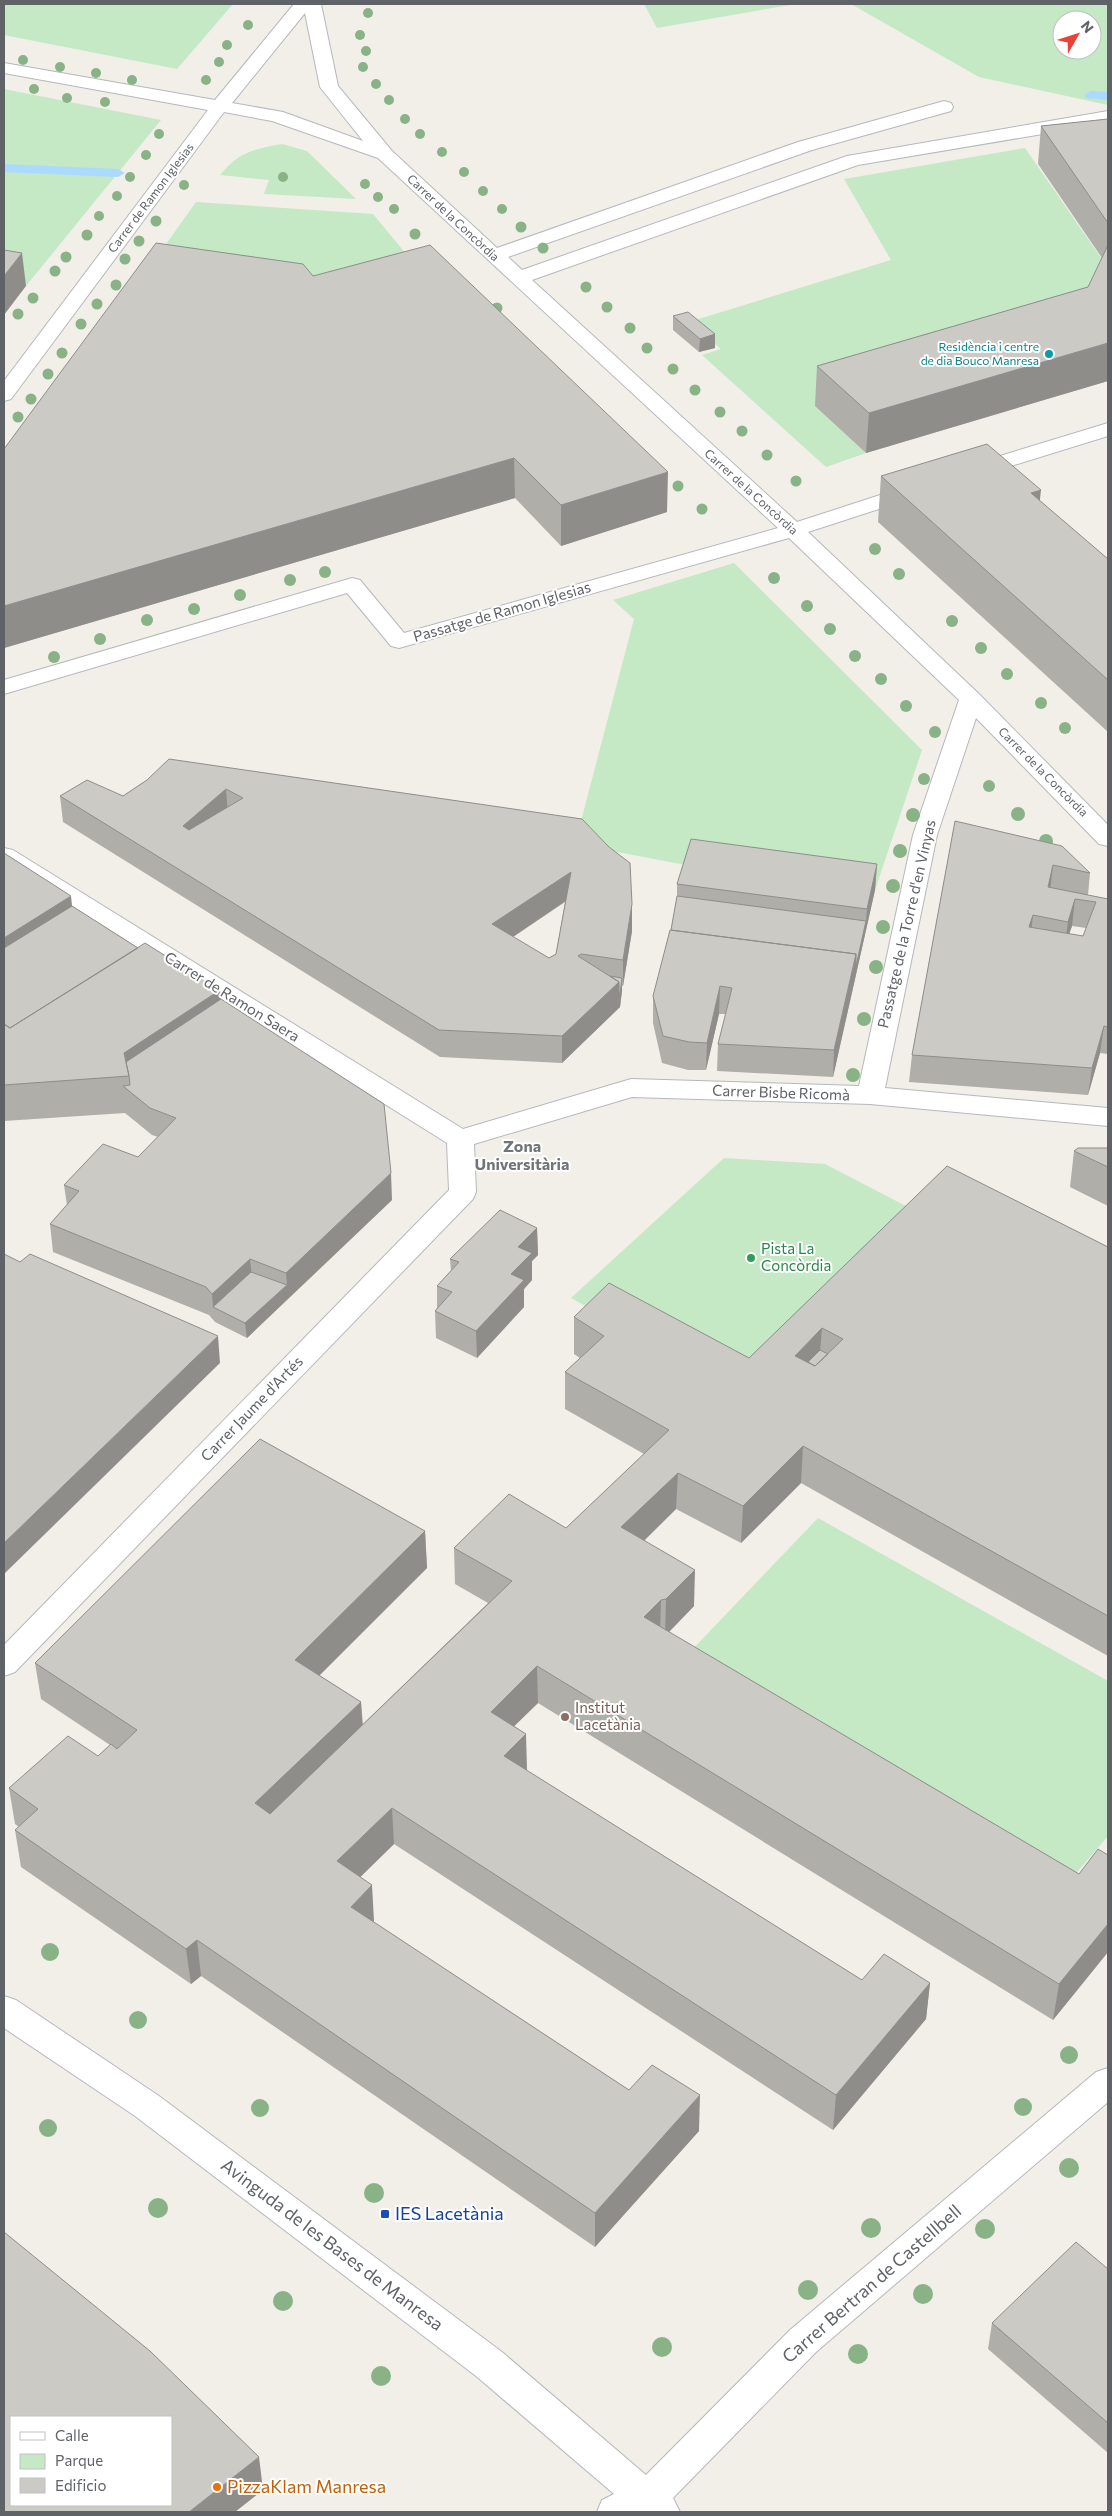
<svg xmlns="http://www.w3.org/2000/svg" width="1112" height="2516" font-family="Commissioner,sans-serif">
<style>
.green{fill:#c5e8c5;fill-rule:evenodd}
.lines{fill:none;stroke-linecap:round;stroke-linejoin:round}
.stream{fill:#aadaff;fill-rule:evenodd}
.minor-casing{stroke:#b5b8bc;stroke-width:2}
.minor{fill:#fff;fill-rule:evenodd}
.tree{fill:#89b387}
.wall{fill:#afaea9;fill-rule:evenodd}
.shaded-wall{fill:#8f8d8a}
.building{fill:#cccac5;stroke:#8f8d8a;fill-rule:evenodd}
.culture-dot{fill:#0f9aa8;stroke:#fff;stroke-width:2}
.leisure-dot{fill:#2e9e5b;stroke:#fff;stroke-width:2}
.education-dot{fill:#8d6e63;stroke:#fff;stroke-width:2}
.transit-dot{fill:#1a4fb4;stroke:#fff;stroke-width:2}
.food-dot{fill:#e8710a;stroke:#fff;stroke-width:2}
.labels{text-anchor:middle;stroke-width:4;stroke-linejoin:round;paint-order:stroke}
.far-street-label{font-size:12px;fill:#5f6368;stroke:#fff}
.far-culture-label{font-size:12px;fill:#0d838f;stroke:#fff;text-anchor:end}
.street-label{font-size:15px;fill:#5f6368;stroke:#fff}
.leisure-label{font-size:15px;fill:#27864d;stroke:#fff;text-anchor:start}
.education-label{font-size:15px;fill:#785e54;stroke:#fff;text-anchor:start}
.neighbourhood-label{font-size:16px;font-weight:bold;fill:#70757a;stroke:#fff}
.near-transit-label{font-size:18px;fill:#164399;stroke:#fff;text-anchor:start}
.near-street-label{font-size:18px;fill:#5f6368;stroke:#fff}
.near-food-label{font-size:18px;fill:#c56008;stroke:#fff;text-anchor:start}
</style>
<rect width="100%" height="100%" fill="#f1efe8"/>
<!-- green -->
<path class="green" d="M4,4h229l-56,65 -173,-34z
M644,4h152l-139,24z
M851,4h257v101l-129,-28zM1062,20h30v30h-30z
M4,89l157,31 -135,166 -22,-3z
M282,144l25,7 49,48 -92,-5 5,-14 -49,-5c20,-24 32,-25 62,-31z
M1025,148l83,120 -24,58 -269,79 51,48 -40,14 -124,-112 19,-6 -32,-27 202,-62 -47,-81z
M196,202l177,12 58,70 -289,-6z
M734,563l188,187 -47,140 -184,-24 -116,-22 59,-225 -21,-19z
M724,1158l101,6 104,54 -182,176 -176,-96z
M818,1518l290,163v155l-36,42 -383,-225z"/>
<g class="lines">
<!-- stream -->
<path class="stream" d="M1091,91l17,1v8l-22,-2 -2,-3z
M4,164l114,5 7,4 -7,4 -114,-5z"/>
<defs>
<path id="minor" d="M294,4h27l17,82 54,65 105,97 301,-106 146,-41 7,2 2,4 -2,4 -139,39 -304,107 14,13 325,-114 261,-45v12l-250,42 -326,115 265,242 117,-38 8,1 3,5 -3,5 -114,37 171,162 129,131v21l-9,-2 -123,-126 -39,117 -52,253 223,20v18l-238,-22 -238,-7 -158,47 2,48 -3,7 -458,473 -11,4v-31l445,-455 -2,-47 -443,-277v-18l9,2 450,279 168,-50 228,7 54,-251 46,-135 -170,-162 -390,110 -8,-2 -44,-53 -343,101v-14l348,-102 8,2 44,53 374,-105 -400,-370 -106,-37 -48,-9 -213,287 -7,2v-20l204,-271 -204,-37v-10l211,37zM305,13l15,74 43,54 -80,-29 -51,-9z
M1108,423v13l-136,42 -8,-1 -3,-5 3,-5z
M4,1996l12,4 143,96 343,256 144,123 144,-145 306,-258 12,-4v34l-292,250 -143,146 7,14h-83l5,-12 12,-6 -138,-118 -341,-260 -131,-88z"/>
</defs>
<!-- minor casing -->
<use href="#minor" class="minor-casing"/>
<!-- minor -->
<use href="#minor" class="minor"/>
</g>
<!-- trees -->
<g class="tree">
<circle cx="368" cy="13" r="5"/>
<circle cx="248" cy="25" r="5"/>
<circle cx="360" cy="35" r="5"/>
<circle cx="227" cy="45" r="5"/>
<circle cx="366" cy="51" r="5"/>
<circle cx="23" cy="60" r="5"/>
<circle cx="219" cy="62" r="5"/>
<circle cx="60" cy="67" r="5"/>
<circle cx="363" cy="67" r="5"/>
<circle cx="96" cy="73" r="5"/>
<circle cx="132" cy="80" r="5"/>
<circle cx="206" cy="80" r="5"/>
<circle cx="376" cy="84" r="5"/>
<circle cx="34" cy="89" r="5"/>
<circle cx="67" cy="98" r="5"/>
<circle cx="389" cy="100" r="5"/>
<circle cx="105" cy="102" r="5"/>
<circle cx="405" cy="119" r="5"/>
<circle cx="159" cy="134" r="5"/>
<circle cx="420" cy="134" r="5"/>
<circle cx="442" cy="152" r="5"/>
<circle cx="146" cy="155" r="5"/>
<circle cx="464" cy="172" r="5"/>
<circle cx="130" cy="177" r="5"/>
<circle cx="283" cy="177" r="5"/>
<circle cx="365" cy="184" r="5"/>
<circle cx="184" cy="185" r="5"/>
<circle cx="483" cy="191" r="5"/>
<circle cx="117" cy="196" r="5"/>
<circle cx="378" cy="197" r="5"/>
<circle cx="394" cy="209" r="5"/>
<circle cx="502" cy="209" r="5"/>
<circle cx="99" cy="216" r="5"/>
<circle cx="156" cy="221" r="5.5"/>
<circle cx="521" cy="227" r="5.5"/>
<circle cx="415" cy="234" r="5.5"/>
<circle cx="87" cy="235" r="5.5"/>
<circle cx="139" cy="241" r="5.5"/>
<circle cx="543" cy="248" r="5.5"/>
<circle cx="66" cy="257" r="5.5"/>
<circle cx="125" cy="259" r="5.5"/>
<circle cx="55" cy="271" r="5.5"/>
<circle cx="116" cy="285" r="5.5"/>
<circle cx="586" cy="287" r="5.5"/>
<circle cx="33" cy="298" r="5.5"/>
<circle cx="97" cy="304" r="5.5"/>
<circle cx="607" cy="307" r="5.5"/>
<circle cx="497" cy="308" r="5.5"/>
<circle cx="18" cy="314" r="5.5"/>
<circle cx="81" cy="324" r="5.5"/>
<circle cx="630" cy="328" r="5.5"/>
<circle cx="647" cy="348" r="5.5"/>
<circle cx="62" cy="353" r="5.5"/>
<circle cx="673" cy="369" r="5.5"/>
<circle cx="48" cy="374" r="5.5"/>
<circle cx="695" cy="390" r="5.5"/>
<circle cx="31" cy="399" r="5.5"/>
<circle cx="720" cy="412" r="5.5"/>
<circle cx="18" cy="417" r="5.5"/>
<circle cx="742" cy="431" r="5.5"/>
<circle cx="767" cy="455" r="5.5"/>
<circle cx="796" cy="481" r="5.5"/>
<circle cx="678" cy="486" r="5.5"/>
<circle cx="702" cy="509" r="5.5"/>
<circle cx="875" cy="549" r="6"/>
<circle cx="325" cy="572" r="6"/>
<circle cx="899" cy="574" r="6"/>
<circle cx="774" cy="578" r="6"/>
<circle cx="290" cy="580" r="6"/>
<circle cx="240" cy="595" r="6"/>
<circle cx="807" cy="606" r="6"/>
<circle cx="194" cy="609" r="6"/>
<circle cx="147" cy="620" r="6"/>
<circle cx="952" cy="621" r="6"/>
<circle cx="830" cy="629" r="6"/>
<circle cx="100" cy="639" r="6"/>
<circle cx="981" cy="648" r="6"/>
<circle cx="855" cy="656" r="6"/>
<circle cx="54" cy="657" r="6"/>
<circle cx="1007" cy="674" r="6"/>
<circle cx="881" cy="679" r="6"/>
<circle cx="1041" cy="703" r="6"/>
<circle cx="906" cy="706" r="6"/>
<circle cx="1065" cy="728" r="6"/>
<circle cx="935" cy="732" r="6"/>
<circle cx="924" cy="779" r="6"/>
<circle cx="989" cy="786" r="6"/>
<circle cx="1018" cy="814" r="7"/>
<circle cx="913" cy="815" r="7"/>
<circle cx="1046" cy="841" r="7"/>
<circle cx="900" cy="851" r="7"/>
<circle cx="893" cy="886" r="7"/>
<circle cx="883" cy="927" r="7"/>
<circle cx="876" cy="967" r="7"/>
<circle cx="864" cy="1019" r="7"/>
<circle cx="853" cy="1075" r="7"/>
<circle cx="50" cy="1952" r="9"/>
<circle cx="138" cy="2020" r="9"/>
<circle cx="1069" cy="2055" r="9"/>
<circle cx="1023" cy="2107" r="9"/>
<circle cx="260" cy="2108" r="9"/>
<circle cx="48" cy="2128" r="9"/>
<circle cx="1069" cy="2168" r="10"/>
<circle cx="374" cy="2193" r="10"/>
<circle cx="158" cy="2208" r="10"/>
<circle cx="871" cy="2228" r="10"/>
<circle cx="985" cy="2229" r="10"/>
<circle cx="808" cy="2290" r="10"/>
<circle cx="923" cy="2294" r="10"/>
<circle cx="283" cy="2301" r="10"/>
<circle cx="662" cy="2347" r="10"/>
<circle cx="858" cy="2354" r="10"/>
<circle cx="381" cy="2376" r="10"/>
</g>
<!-- wall -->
<path class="wall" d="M1108,119v262l-242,72 -51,-47 2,-40 271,-79 14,-29 -64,-94 3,-38z
M313,276l354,236 -106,34 -46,-48 -511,150v-199z
M673,316l42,18v14l-16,4 -26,-22z
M881,476l159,25 68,58v173l-230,-210z
M147,780l435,39 50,112 -9,55h-1l-2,21 -58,56 -122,-6 -377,-235 -3,-26h63zM565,902l-9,52 -7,4 -36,-21z
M955,821l135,52 -2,22 20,4v155l-8,-1 -12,42 -179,-13 3,-27zM1072,926l14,2 -3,8 -14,-2z
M4,853l68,53 66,42 82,42 1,9 171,201 -145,138 -32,-16 -6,-7 -156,-63 -3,-28 17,-19 -3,-20 74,-28 20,-20 -6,-2 -27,-22 -121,8z
M877,864l-2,26 -42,187 -116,-6 1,-27 8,-30h-7l-13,56h-18l-26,-7 -9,-40v-27l18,-66 6,-34v-12z
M1108,1148v58l-38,-19 4,-36z
M947,1166l161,81v409l-307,-173 -60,60 -65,-34 -31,31 49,66 -25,26 410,242 29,-19v97l-55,68 -515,-317 -24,23 12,8v37l336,209 68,3 -4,36 -93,111 -439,-286 -34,33 14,44 -1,1 256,168 70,41 -104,116 -394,-271 -10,8 -170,-117 -6,-37 4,-3 -4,-3 -6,-36 89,-32 12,-11 -69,-46 -6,-36 390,-132 2,37 -108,107 42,27 2,22 125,-121 -33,-19 -1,-36 112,-20 78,-74 -79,-45v-37l15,-14 -6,-4v-37l175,41z
M537,1228l1,27 -6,6v19l-8,9v18l-47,51 -41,-20 -1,-27 2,-3v-22l14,-15 -1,-12z
M1108,2269v184l-120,-104 4,-26z"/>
<!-- shaded-wall -->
<path class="shaded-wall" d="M22,253l4,33 -22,29v-39z
M715,334v14l-16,4 1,-13z
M1108,343v38l-242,72 3,-40z
M514,458l1,40 -511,150v-42z
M668,472l-1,40 -106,34v-41z
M1041,490l-5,46 -5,-43z
M226,789l2,27 -42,37 -3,-27z
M877,864l-2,26 -42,187 1,-27 22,-96 10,-33 1,-12z
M1053,865l-3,27 -2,-5z
M571,872l-1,26 -78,53v-27z
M71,896l4,37 -71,44v-39z
M1075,899l-3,27 -8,23 4,-27z
M632,904v27l-9,55v-26z
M1033,915l-3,27 -1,-15z
M622,978v14l-2,15 -58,56v-27z
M720,986l-1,28 -13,56 1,-27z
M220,990l3,36 -94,50 -5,-23z
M1104,1026l-4,27 -12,42 4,-27z
M391,1173l1,27 -145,138 -2,-15 42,-38 -1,-12z
M537,1228l1,27 -6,6v19l-8,9v18l-47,51 -1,-27 35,-57 7,-27z
M250,1259l3,27 -40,21 -1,-13z
M822,1328l-3,37 -17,17 -7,-26z
M218,1336l2,27 -216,211v-31z
M803,1446l-2,37 -60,60 2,-37z
M678,1473l-2,36 -55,54v-36z
M425,1531l2,37 -129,129 -3,-37z
M695,1570l-1,36 -29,30 1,-37z
M661,1600l-1,36 -16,-19z
M537,1666l1,37 -46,45 -1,-36z
M361,1702l2,36 -105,101 -3,-36z
M526,1734l1,36 -23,23v-37z
M392,1808l2,36 -54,53 -3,-36z
M372,1885l2,36 -21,22 -2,-36z
M1108,1924v28l-55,68 6,-36z
M197,1940l4,36 -10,8 -5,-35z
M930,1983l-4,36 -93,111 3,-35z
M700,2095l-1,36 -104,116v-34z
M259,2457l4,33 -28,22h-46z"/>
<!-- building -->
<path class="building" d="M1108,119v104l-67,-97z
M156,243l147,21 10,12 117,-31 238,227 -107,33 -47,-47 -510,148v-157z
M1108,245v98l-239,70 -52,-47 271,-79z
M4,250l18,3 -18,23z
M688,312l27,22 -15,5 -27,-23z
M987,444l54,46 -10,3 77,66v121l-227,-204z
M169,759l413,60 27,28 21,16 2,41 -9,56 -42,-6 -3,2 41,26 -57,54 -123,-6 -379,-234 27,-16 36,16 24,-16zM226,789l17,9 -54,32 -6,-4zM571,872l-15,82 -7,4 -57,-34z
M955,821l107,25 28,27 -37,-8 -5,22 60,12v128l-4,-1 -12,42 -180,-13zM1075,899l21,3 -13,34 -54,-9 4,-12 35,7z
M691,839l186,25 -10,45 -190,-25z
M4,853l67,43 -67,42z
M677,896l189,25 -10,45v-12l-185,-24z
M72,906l66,42 -128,80 -6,-4v-76z
M670,930l186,24 -22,96 -116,-6 14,-56 -12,-2 -13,57 -18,-1 -26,-6 -10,-40z
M145,943l75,47 -96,63 5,23 -125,9v-61l6,4z
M610,976l12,2 -2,15 -1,1v-12z
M221,999l163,105 7,69 -105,100 -36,-14 -38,35 -6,-7 -156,-63 29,-33 -15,-6 39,-41 35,13 38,-39 -26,-10 -27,-22 7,-1 -1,-9 -3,-14z
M1078,1148h30v19l-34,-16z
M947,1166l161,81v369l-305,-170 -60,60 -65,-33 -57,54 74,43 -29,29 -5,1 -17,17 435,257 19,-25 10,6v69l-49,60 -522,-318 -46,46 35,22 -22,22 358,224 22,-26 46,29 -94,112 -444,-287 -55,53 35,24 -21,22 278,183 23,-25 48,30 -105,118 -398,-273 -11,9 -171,-119 23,-21 -29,-21 59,-52 30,20 13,-12 6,5 20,-19 -102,-67 225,-224 165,92 -130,129 66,42 -106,101 15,11 242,-233 -58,-33 55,-54 57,34 103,-98 -104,-58 39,-36 -30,-19 35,-34 140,75zM822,1328l21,11 -28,27 -20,-10z
M500,1210l37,18 -19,19 14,6 -21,21 13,6 -48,51 -41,-20 17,-19 -15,-6 22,-24 -9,-3z
M4,1254l16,8 10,-8 188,82 -214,207z
M251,1272l36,13 -42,38 -32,-16z
M820,1350l8,4 -13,12 -7,-4z
M4,2232l146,119 109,106 -70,55h-185zM11,2417h160v88h-160z
M1076,2242l32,27v154l-116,-100z"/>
<!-- markers -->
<circle class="culture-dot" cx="1049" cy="354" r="5"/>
<circle class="leisure-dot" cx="751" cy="1258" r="5"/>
<circle class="education-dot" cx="565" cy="1717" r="5"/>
<rect class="transit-dot" x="380" y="2209" width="10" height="10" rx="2.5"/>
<circle class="food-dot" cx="217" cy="2487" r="5"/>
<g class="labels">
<!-- far-street labels -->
<g class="far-street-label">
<text transform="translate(151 198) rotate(-53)" y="4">Carrer de Ramon Iglesias</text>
<text transform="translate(453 218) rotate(43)" y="4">Carrer de la Concòrdia</text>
<text transform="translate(751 492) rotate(42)" y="4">Carrer de la Concòrdia</text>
<text transform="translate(1043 772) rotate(45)" y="4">Carrer de la Concòrdia</text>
</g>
<!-- far-culture labels -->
<g class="far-culture-label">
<text x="1039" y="351">Residència i centre<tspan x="1039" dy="14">de dia Bouco Manresa</tspan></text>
</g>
<!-- street labels -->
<g class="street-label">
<text transform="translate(502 612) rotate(-16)" y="5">Passatge de Ramon Iglesias</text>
<text transform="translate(907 924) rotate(-77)" y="5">Passatge de la Torre d'en Vinyas</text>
<text transform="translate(232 997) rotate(32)" y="5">Carrer de Ramon Saera</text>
<text transform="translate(781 1093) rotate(2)" y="5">Carrer Bisbe Ricomà</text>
<text transform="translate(252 1409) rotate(-46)" y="5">Carrer Jaume d'Artés</text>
</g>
<!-- leisure labels -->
<g class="leisure-label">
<text x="761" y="1254">Pista La<tspan x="761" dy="17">Concòrdia</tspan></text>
</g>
<!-- education labels -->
<g class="education-label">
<text x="575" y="1713">Institut<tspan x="575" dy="17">Lacetània</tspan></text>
</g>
<!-- neighbourhood labels -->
<g class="neighbourhood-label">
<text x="522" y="1152">Zona<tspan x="522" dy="18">Universitària</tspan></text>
</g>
<!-- near-transit labels -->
<g class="near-transit-label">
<text x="395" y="2220">IES Lacetània</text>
</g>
<!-- near-street labels -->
<g class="near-street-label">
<text transform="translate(332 2245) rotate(37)" y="6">Avinguda de les Bases de Manresa</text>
<text transform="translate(872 2284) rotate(-41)" y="6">Carrer Bertran de Castellbell</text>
</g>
<!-- near-food labels -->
<g class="near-food-label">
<text x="227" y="2493">PizzaKlam Manresa</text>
</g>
</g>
<!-- border -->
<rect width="1112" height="2516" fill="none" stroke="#5f6368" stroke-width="10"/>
<!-- legend -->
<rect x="10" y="2416" width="162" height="90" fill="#ffffff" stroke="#bfc1c3"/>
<rect x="20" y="2432" width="25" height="8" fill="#ffffff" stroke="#bfc1c3"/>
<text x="55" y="2441" font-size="15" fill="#5f6368">Calle</text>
<rect x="20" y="2454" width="25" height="15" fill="#c5e8c5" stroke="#bfc1c3"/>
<text x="55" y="2466" font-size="15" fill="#5f6368">Parque</text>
<rect x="20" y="2478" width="25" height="15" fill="#cccac5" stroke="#bfc1c3"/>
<text x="55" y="2491" font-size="15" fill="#5f6368">Edificio</text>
<!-- north arrow -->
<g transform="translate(1077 35) rotate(51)"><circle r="24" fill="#ffffff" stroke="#bfc1c3"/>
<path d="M0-4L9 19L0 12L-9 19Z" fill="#ea4335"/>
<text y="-8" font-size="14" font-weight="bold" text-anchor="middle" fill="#5f6368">N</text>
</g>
</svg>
